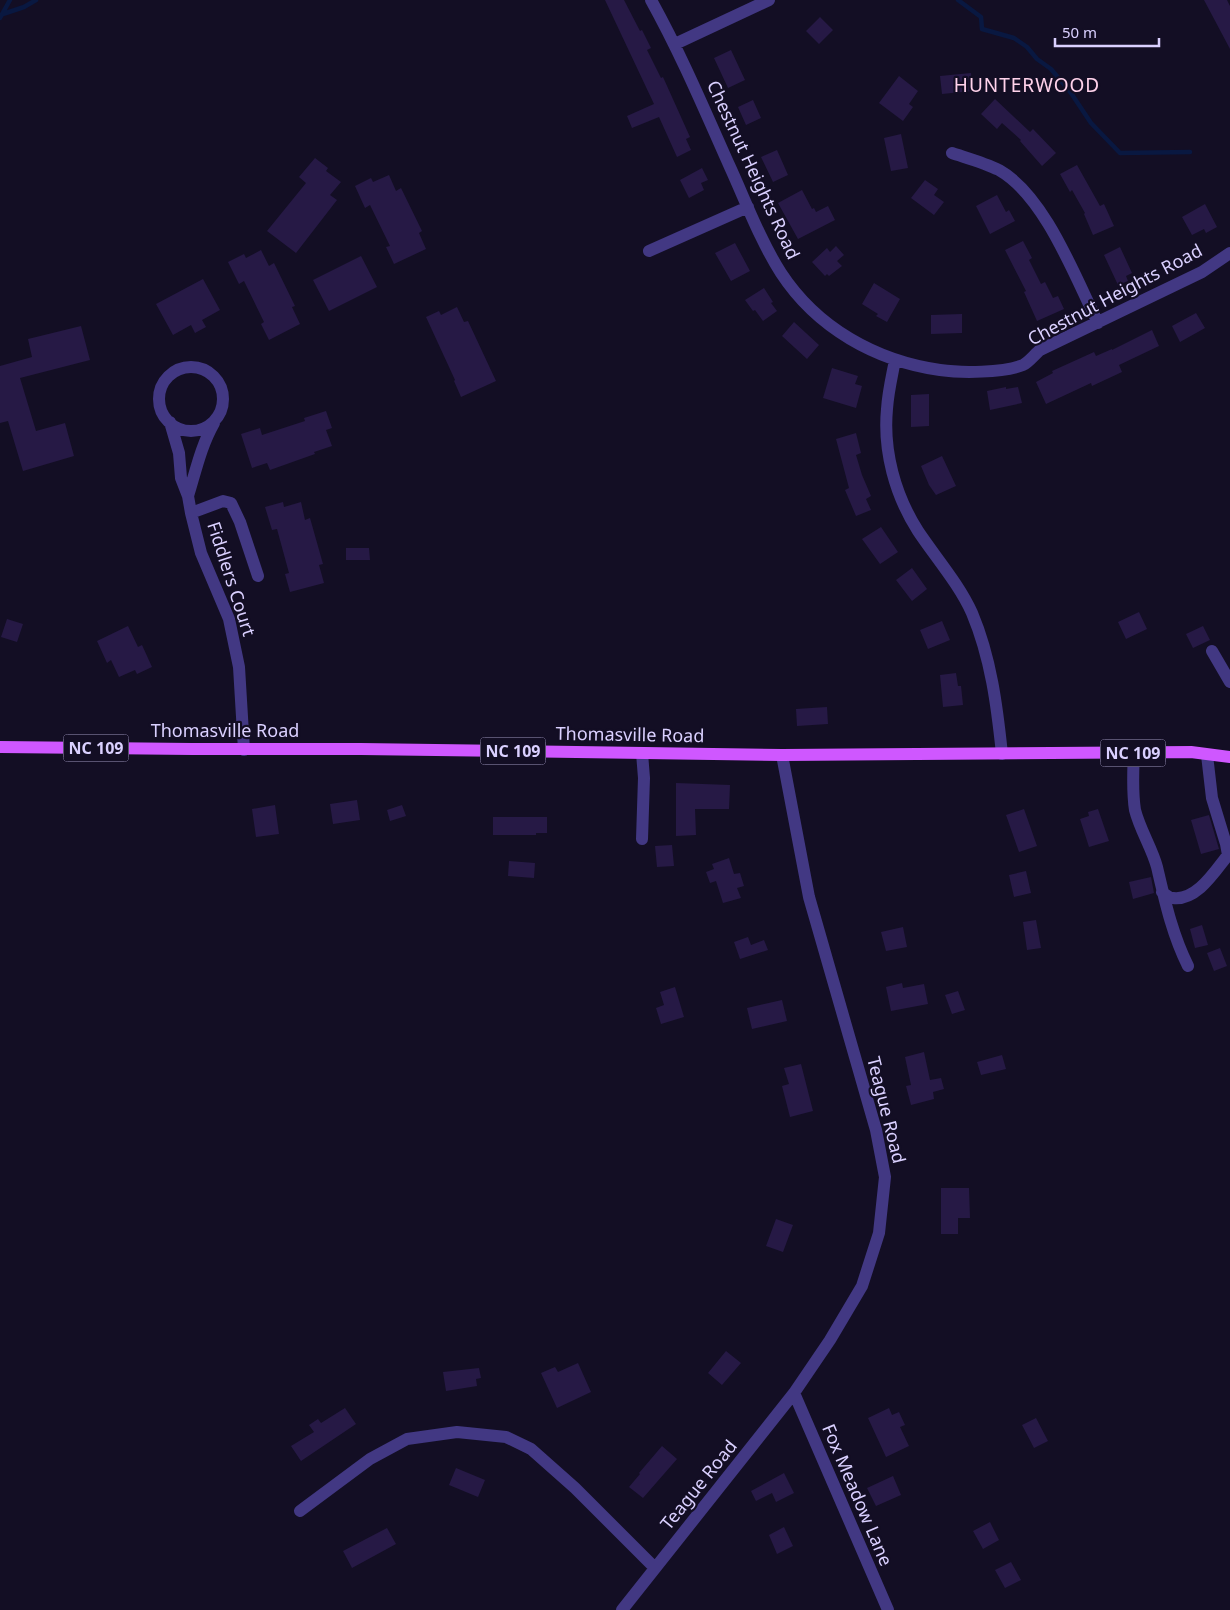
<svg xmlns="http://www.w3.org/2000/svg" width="1230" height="1610" font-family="'Noto Sans',sans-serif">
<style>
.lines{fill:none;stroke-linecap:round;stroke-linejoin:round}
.stream{stroke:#091841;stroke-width:4.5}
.building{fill:#261945}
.minor{stroke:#423883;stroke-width:12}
.major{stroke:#cf57ff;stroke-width:12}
.labels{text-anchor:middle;stroke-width:4.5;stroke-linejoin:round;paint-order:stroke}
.shield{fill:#130e24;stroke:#9e96bd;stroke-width:1}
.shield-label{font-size:16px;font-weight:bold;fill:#dad0ff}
.street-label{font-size:18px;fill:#dad0ff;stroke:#130e24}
.neighbourhood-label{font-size:19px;letter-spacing:1px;fill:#ffd2eb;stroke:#130e24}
</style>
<rect width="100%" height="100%" fill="#130e24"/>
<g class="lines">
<!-- stream -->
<path class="stream" d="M958,0l23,17 1,12 32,9 13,9 10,12 14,10 20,24 20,30 29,30 70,-1
M3,14l21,-7 12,-7
M0,18l10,-18"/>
</g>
<!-- building -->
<path class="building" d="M605,0h19l16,31 2,-1 9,18 -4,2 14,28 2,-1 27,60 -4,2 5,11 -14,7 -18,-40 -27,11 -5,-12 27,-12z
M1204,0h23l3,6v43z
M820,17l13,13 -14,14 -13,-13z
M731,50l14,30 -17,8 -14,-30z
M971,73l1,18 -30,3 -2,-18z
M899,76l19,15 -9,13 4,3 -10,14 -24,-18z
M995,99l35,33 3,-3 23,24 -14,13 -22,-25 1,-1 -19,-17 -5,6 -16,-15z
M753,100l8,18 -15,7 -8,-18z
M901,134l7,34 -17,3 -7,-33z
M777,150l11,25 -15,7 -12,-25z
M315,158l13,10 -2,3 15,11 -11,13 7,5 -41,53 -29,-22 39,-48 -7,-6z
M1077,165l23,41 4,-2 10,22 -21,9 -9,-21 1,-1 -13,-23 -2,2 -10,-18z
M702,168l6,12 -7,3 3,7 -15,8 -9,-18z
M389,175l7,16 5,-3 21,43 -3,2 7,16 -32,15 -8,-17 4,-1 -20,-41 -5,3 -10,-22 16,-8 2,4z
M925,180l13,9 -4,6 10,7 -10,13 -23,-17z
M802,190l10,19 2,-1 2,4 12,-6 7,14 -37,19 -20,-36z
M997,195l9,17 3,-2 6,11 -25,13 -14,-28z
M1205,204l12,23 -11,6 -2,-4 -12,6 -10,-18z
M1023,241l9,17 -3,2 12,24 4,-2 8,16 5,-2 6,13 -27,12 -13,-29 2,-1 -21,-41z
M735,243l15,28 -19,10 -16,-28z
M836,246l8,9 -7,6 5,5 -13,10 -2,-2 -2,2 -13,-14 15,-14 3,4z
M1120,247l12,26 -6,3 2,5 -10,4 -14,-30z
M261,250l8,16 5,-3 21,43 -3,1 8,17 -31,16 -8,-16 3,-2 -20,-41 -5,3 -11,-22 16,-8 2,4z
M361,256l16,31 -48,24 -16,-31z
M203,279l17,31 -18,10 4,7 -11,6 -4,-8 -18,10 -17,-31z
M874,283l26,16 -13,23 -11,-6 2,-2 -16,-10z
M764,288l9,14 -2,1 6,8 -14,10 -8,-11 -2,1 -8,-11z
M457,307l7,15 4,-1 28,60 -35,16 -7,-16 1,-1 -29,-63 13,-6 2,4z
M1196,313l9,15 -25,14 -8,-16z
M962,314v19l-31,1v-19z
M794,322l25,23 -12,14 -25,-23z
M81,326l9,34 -70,18 16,53 29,-8 9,33 -51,15 -15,-50 -8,2v-57l32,-9 -4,-18z
M1152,330l7,16 -40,19 3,7 -30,14 -1,-3 -45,21 -10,-22 17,-9 -1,-2 42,-19 2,4 16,-7v1z
M832,368l26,8 -3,8 7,2 -6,22 -33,-10z
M1006,387v2l12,-2 4,16 -32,7 -3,-19z
M929,394v32l-18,1v-32z
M326,411l6,17 -6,2 6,16 -18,6 1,2 -45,16 -3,-7 -15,5 -11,-34 19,-6 2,7 43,-14 -1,-3z
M856,433l5,20 -5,2 6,20 9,21 -5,3 5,11 -15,6 -11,-26 4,-2 -13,-49z
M942,456l14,30 -20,9 -7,-10 -8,-19z
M283,502l1,5 17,-5 4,18 5,-2 13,46 -4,1 5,18 -34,9 -5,-18 4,-1 -12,-44 -5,1 -7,-23z
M881,527l17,25 -18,12 -18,-25z
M346,548h23l1,12h-24z
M912,568l15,21 -15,12 -16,-21z
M1139,612l8,17 -21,10 -8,-17z
M7,619l16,5 -6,18 -16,-5z
M942,621l8,19 -22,9 -8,-19z
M128,626l10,21 4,-2 10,22 -15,7 -2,-4 -16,7 -8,-17 -4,3 -10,-22z
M1203,626l7,14 -17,8 -7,-14z
M956,673l2,13h3l2,19 -20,2 -3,-32z
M827,707l1,17 -31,2 -1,-17z
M676,783l54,2 -1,24h-34l1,26 -20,1z
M357,800l3,20 -27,4 -3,-20z
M275,805l4,29 -23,3 -4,-28z
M402,805l4,11 -16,5 -3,-11z
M1024,809l13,37 -18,6 -13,-37z
M1098,809l11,32 -20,6 -9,-28 9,-3 -1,-4z
M1209,815l10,34 -18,5 -10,-34z
M493,817h54v16h-11v2h-43z
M672,845l2,21 -17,1 -2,-21z
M729,858l5,16 6,-1 4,13 -7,2 4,10 -18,5 -7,-22 -6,2 -4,-11 8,-3 -2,-5z
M509,861l26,2 -1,15 -26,-2z
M1026,871l5,22 -17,4 -5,-22z
M1151,877l3,16 -21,6 -4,-17z
M1036,920l5,28 -14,2 -4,-28z
M1202,925l6,20 -13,3 -5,-19z
M903,927l4,20 -21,4 -5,-19z
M748,937l3,8 13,-5 4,10 -28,9 -6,-17z
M1220,948l7,18 -13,5 -7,-18z
M902,983l1,5 21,-4 4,20 -37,7 -5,-24z
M675,987l9,30 -23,7 -5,-16 8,-3 -4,-13z
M958,991l7,19 -13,4 -7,-19z
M782,1000l5,21 -35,8 -5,-21z
M924,1052l6,28 11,-2 3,11 -11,3 1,7 -23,6 -5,-19 5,-1 -6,-28z
M1002,1055l4,14 -25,6 -4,-13z
M801,1064l12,47 -23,6 -8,-31 7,-2 -5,-16z
M941,1188h28l1,30h-12v16h-17z
M776,1219l17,6 -10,27 -17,-6z
M726,1351l15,12 -19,22 -14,-12z
M578,1363l13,29 -34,16 -16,-35 14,-6 3,5z
M479,1368l2,10 -5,1 1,7 -31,5 -3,-19z
M345,1408l11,16 -55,37 -10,-15 23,-14 -5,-7 9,-6 3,4z
M889,1408l3,7 7,-3 6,13 -5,2 9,19 -23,11 -18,-39z
M1036,1418l12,23 -14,7 -12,-23z
M662,1446l15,13 -34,39 -14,-11 11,-13 -1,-1z
M456,1468l29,12 -7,17 -29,-12z
M784,1473l10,20 -18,9 -4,-9 -16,8 -5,-10z
M893,1476l8,19 -25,11 -9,-18z
M990,1522l9,18 -16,9 -10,-18z
M784,1527l9,19 -16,8 -8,-19z
M387,1528l9,16 -44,24 -9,-17z
M1011,1562l10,18 -16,8 -10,-18z"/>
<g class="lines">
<!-- minor -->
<path class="minor" d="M651,0c30,54 54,111 79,167 16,35 30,73 51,106 36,55 95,88 159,97 21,3 63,3 83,-5 6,-3 12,-11 17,-15l162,-78 28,-19
M675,44l94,-44
M952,153c15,5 33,10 47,17 46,26 76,107 99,153
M649,251l99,-44
M895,360c-3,16 -7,32 -8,49 -4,42 8,86 31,122 18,27 41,53 54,82 19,45 25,93 30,141
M159 399a32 32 0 1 1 64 0a32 32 0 1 1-64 0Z
M170,422l9,31 2,25 7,18 3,17 10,40 28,66 10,48 5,83
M188,496c8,-26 13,-50 26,-73
M191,513l32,-12 8,2 9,19 18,54
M1212,651l18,31
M1134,752c-1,19 -2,39 1,58 5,20 17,38 22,57 8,34 15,67 31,99
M642,839l2,-61 -2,-25
M1162,892c3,2 7,6 11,6 24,3 42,-27 55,-43l-2,-11 -14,-46 -5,-43
M794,1393l94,217
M300,1511l70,-52 37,-20 50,-7 49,5 25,12 44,39 80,80
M622,1610l172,-217 36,-53 32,-54 17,-53 6,-56 -9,-47 -67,-233 -27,-142"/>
<!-- major -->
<path class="major" d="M0,747l192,2h169l421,6 409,-3 39,5"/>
</g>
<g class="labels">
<!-- shield labels -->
<g class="shield">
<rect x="63.5" y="734.5" width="65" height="27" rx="4"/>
<rect x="480.5" y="737.5" width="65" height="27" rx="4"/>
<rect x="1100.5" y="739.5" width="65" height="27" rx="4"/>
</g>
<g class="shield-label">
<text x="96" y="754">NC 109</text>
<text x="513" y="757">NC 109</text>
<text x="1133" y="759">NC 109</text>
</g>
<!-- street labels -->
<g class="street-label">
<text transform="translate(753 170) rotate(65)" y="6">Chestnut Heights Road</text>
<text transform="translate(1115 295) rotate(-28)" y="6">Chestnut Heights Road</text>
<text transform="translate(231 579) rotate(72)" y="6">Fiddlers Court</text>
<text x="225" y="737">Thomasville Road</text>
<text transform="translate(630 735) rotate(1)" y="6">Thomasville Road</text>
<text transform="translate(886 1110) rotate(76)" y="6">Teague Road</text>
<text transform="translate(699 1485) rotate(-51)" y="6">Teague Road</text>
<text transform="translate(857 1495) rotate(67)" y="6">Fox Meadow Lane</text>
</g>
<!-- neighbourhood labels -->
<g class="neighbourhood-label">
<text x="1027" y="92">HUNTERWOOD</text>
</g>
</g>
<!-- scale -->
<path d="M1055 38v8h104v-8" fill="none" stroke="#dad0ff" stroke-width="2.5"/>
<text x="1062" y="38" font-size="15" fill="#dad0ff" stroke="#130e24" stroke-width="4" paint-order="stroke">50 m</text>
</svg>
